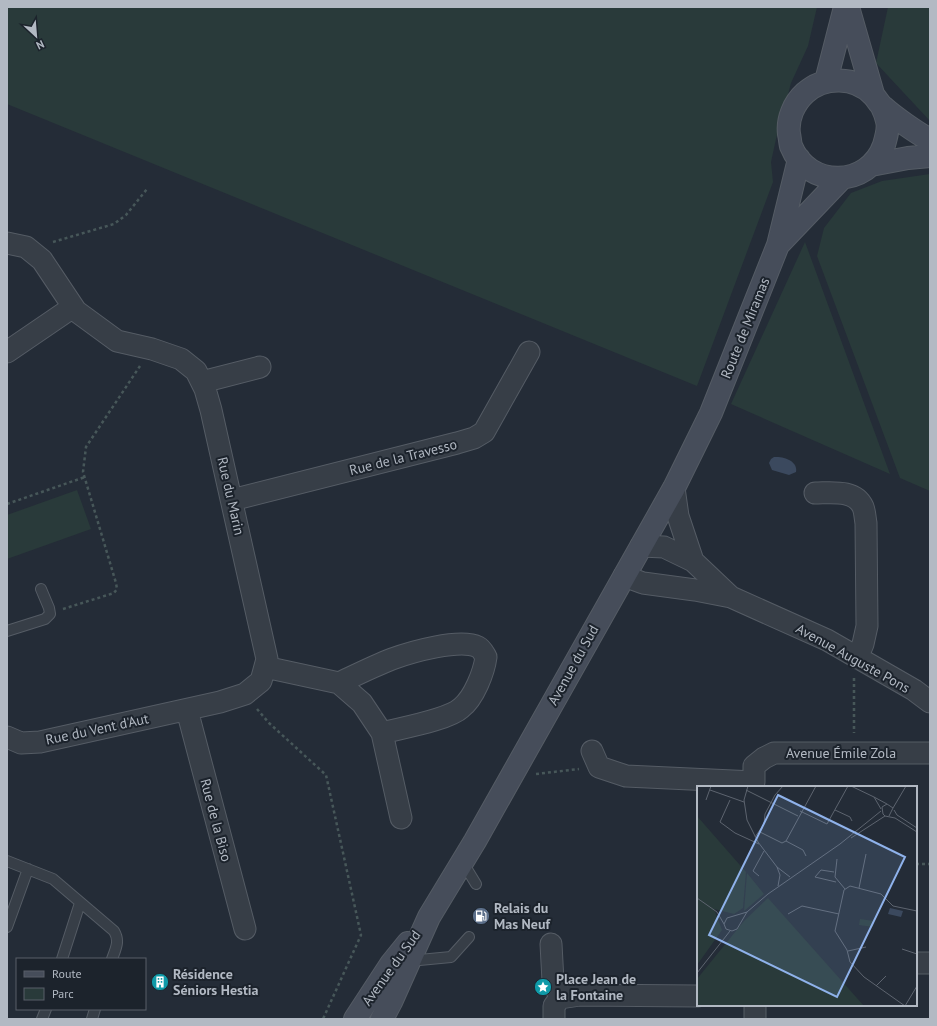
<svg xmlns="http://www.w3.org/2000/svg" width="937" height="1026" font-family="'PT Sans',sans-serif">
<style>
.green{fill:#293a3a}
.water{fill:#3b495e}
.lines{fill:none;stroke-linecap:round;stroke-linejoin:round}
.lane-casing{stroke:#555c65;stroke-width:12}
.street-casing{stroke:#555c65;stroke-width:23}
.secondary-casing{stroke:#555c65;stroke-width:24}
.path{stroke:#475759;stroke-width:2.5;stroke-dasharray:3 3;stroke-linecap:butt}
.lane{stroke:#373e47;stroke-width:10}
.street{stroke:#373e47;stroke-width:21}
.secondary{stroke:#464d5a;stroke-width:22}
.labels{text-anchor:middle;stroke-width:4;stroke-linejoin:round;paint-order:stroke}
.street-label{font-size:14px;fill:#b2b9c3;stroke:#1c232c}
.poi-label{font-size:14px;font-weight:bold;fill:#b2b9c3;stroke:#1c232c;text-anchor:start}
.inset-road{fill:none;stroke:#5d646f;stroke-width:1}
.view{fill:#8fb2eb;fill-opacity:0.15;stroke:#8fb2eb;stroke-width:2}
.inset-edge{fill:none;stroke:#b2b9c3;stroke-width:2}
</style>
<rect width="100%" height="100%" fill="#242c37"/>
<!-- green -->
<path class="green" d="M7,7h810l-9,39 -17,37 -15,56 -5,23 2,20 -76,204 -690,-282z
M888,7h42v114l-54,-58z
M930,174v317l-30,-13 -83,-222 7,-28 27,-35 31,-12z
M805,242l85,232 -159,-70z
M77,490l14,39 -84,30v-44z"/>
<!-- water -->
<path class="water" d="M774,457c10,-1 24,4 22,15l-7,3 -17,-5 -3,-7 2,-4z"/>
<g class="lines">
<defs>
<path id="lane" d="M7,631l38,-12 5,-5 -1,-6 -8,-19
M7,861l46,18 61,52c6,10 2,17 -2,28
M462,861l14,23
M7,927l21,-58
M62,959l18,-56
M409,961l42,-4 18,-20
M42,1019l4,-10
M92,1019l3,-10"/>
<path id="street" d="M7,243l19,4 16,13 34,51 41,30 35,8 29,10 15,12 9,18 6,21 56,249 -6,22 -16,13 -25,8 -180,40 -19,1 -14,-6
M7,352l66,-45
M202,382l58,-15
M815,493c16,0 40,-4 48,14 2,5 2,11 3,16l1,103 -4,18 -6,14
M232,500l225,-57 17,-5 10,-6 45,-80
M641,546l23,1 29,14
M624,576l19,7 52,7 36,7 -38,-36 -15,-45 -4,-28
M731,597l96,43 87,50 16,12
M265,667l74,16 23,20 20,30 19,85
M339,683c17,-8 35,-17 53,-24 19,-7 68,-21 86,-12 4,2 6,7 8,10 -2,15 -12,41 -25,51 -13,12 -60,20 -79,25
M187,710l58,219
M592,751l7,16 27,9 128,6v-16l10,-8 10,-5h156
M551,944l2,37 7,17
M916,963h14
M554,1019v-13l6,-8 20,-3 118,1
M755,1019v-14"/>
<path id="secondary" d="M848,7l25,87
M826,81l19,-74
M882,107c2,4 4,9 5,14 2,7 -1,17 -3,24 -15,43 -76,44 -93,1 -1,-4 -1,-8 -2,-12 -2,-15 5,-31 16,-41 19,-17 50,-17 68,2 4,4 6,9 10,12 11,10 34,26 47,33
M871,165l37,-7 22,-2
M779,244l63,-66
M355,1019l36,-55 17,-21
M382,1019l9,-17 38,-85 46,-76 199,-353 37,-75 67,-168 21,-86"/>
</defs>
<!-- lane casing -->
<use href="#lane" class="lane-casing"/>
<!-- street casing -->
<use href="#street" class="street-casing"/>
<!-- secondary casing -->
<use href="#secondary" class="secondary-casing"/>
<!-- path -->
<path class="path" d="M53,242l61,-18 12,-9 21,-26
M7,504l78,-27
M63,609l51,-16 3,-4 -1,-6 -33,-111 3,-25 54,-81
M854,678v55
M257,709l12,14 57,52 35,160 -38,84
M536,774l43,-5
M916,864h14"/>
<!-- lane -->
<use href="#lane" class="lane"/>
<!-- street -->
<use href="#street" class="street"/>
<!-- secondary -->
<use href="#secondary" class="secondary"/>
</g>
<!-- icons -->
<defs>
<symbol id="fuel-disc" viewBox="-11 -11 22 22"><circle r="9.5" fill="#5c6f8a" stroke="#1c232c"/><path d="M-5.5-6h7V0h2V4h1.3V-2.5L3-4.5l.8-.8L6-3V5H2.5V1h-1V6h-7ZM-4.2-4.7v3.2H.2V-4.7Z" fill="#fff"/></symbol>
<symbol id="building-disc" viewBox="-11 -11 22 22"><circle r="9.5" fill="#0f9aa8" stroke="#1c232c"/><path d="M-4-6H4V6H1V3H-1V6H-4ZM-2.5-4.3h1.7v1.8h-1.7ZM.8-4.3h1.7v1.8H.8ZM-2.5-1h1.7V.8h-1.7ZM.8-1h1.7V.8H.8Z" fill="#fff"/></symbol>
<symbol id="sight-disc" viewBox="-11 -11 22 22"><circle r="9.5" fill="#0f9aa8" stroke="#1c232c"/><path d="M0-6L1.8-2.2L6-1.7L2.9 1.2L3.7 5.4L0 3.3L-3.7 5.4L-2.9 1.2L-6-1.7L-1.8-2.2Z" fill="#fff"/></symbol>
</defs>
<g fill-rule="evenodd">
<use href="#fuel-disc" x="471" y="906" width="20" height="20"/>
<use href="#building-disc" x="150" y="972" width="20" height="20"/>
<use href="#sight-disc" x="533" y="977" width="20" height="20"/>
</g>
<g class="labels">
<!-- street labels -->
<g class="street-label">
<text transform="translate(745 328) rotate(-68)" y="5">Route de Miramas</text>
<text transform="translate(403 457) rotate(-14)" y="5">Rue de la Travesso</text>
<text transform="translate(231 496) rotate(77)" y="5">Rue du Marin</text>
<text transform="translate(853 658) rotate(29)" y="5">Avenue Auguste Pons</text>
<text transform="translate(573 665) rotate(-61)" y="5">Avenue du Sud</text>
<text transform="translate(97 729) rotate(-12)" y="5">Rue du Vent d'Aut</text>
<text x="841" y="758">Avenue Émile Zola</text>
<text transform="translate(216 820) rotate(75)" y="5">Rue de la Biso</text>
<text transform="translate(391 968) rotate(-54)" y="5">Avenue du Sud</text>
</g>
<!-- poi labels -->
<g class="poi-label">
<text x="494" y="913">Relais du<tspan x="494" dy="16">Mas Neuf</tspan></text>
<text x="173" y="979">Résidence<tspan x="173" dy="16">Séniors Hestia</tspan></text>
<text x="556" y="984">Place Jean de<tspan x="556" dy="16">la Fontaine</tspan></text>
</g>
</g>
<!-- overview -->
<g transform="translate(697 786)">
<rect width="220" height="220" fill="#242c37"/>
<path d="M0,30l49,56 -3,36 -9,6 -20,-5 8,21 -25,35zM50,87l17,21 -20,17zM71,112l96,108h-167v-27l47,-58zM163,133l14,2 -1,6 -14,-2z" fill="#293a3a"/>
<path d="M193,122l13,3 -2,6 -13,-3z" fill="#3b495e"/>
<path class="inset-road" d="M51,0l-4,14 3,20 11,22 19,25M154,0l23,11M13,4l34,12M49,4l52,26M9,14l5,-14M33,14l-10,22 15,11 24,11M196,22l13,-22M184,23l-7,-12 13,7M138,24l15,7 2,4M197,24l3,5 20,13M103,25l27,13 21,-38M192,30l4,-8 -6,-4 -5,3 1,7 2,2 10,2 22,14M63,46l22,11 4,-2 17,9 3,6M58,51l9,-13 1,-10 10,-19 8,-9M154,52l34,-22M89,55l30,-55M140,73l-2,18 10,12M137,86l-13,-2 -6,7 21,5M62,90l-6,-5 11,-20M81,100l2,-11 -3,-8 13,10M162,102l7,-34M0,112l20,14 7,12M50,126l-20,6 -3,6 2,5 6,2 5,-2 10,-17 21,-18 72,-50 41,-33M91,128l14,-8 37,8M205,163l15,5M151,165l18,-4M0,187l33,-42M179,200l10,-10M208,220l-41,-29 -14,-15 -3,-12 -12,-19 9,-41 6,-4 31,8 12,12 24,5M208,220l12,-20"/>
<path class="view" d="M81,9l127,62 -68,140 -128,-62z"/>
<rect width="220" height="220" class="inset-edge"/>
</g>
<!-- border -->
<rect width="937" height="1026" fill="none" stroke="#b2b9c3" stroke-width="16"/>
<!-- legend -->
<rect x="16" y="958" width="130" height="52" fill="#1c232c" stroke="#585f68"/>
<rect x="24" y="971" width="20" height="6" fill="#464d5a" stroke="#585f68"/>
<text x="52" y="978" font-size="12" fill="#b2b9c3">Route</text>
<rect x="24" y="988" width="20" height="12" fill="#293a3a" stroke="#585f68"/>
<text x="52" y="998" font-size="12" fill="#b2b9c3">Parc</text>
<!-- north arrow -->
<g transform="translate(36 36) rotate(154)" stroke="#1c232c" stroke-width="3" paint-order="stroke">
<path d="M0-3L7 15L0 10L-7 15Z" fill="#b2b9c3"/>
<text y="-6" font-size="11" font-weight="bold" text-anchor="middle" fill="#b2b9c3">N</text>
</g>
</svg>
